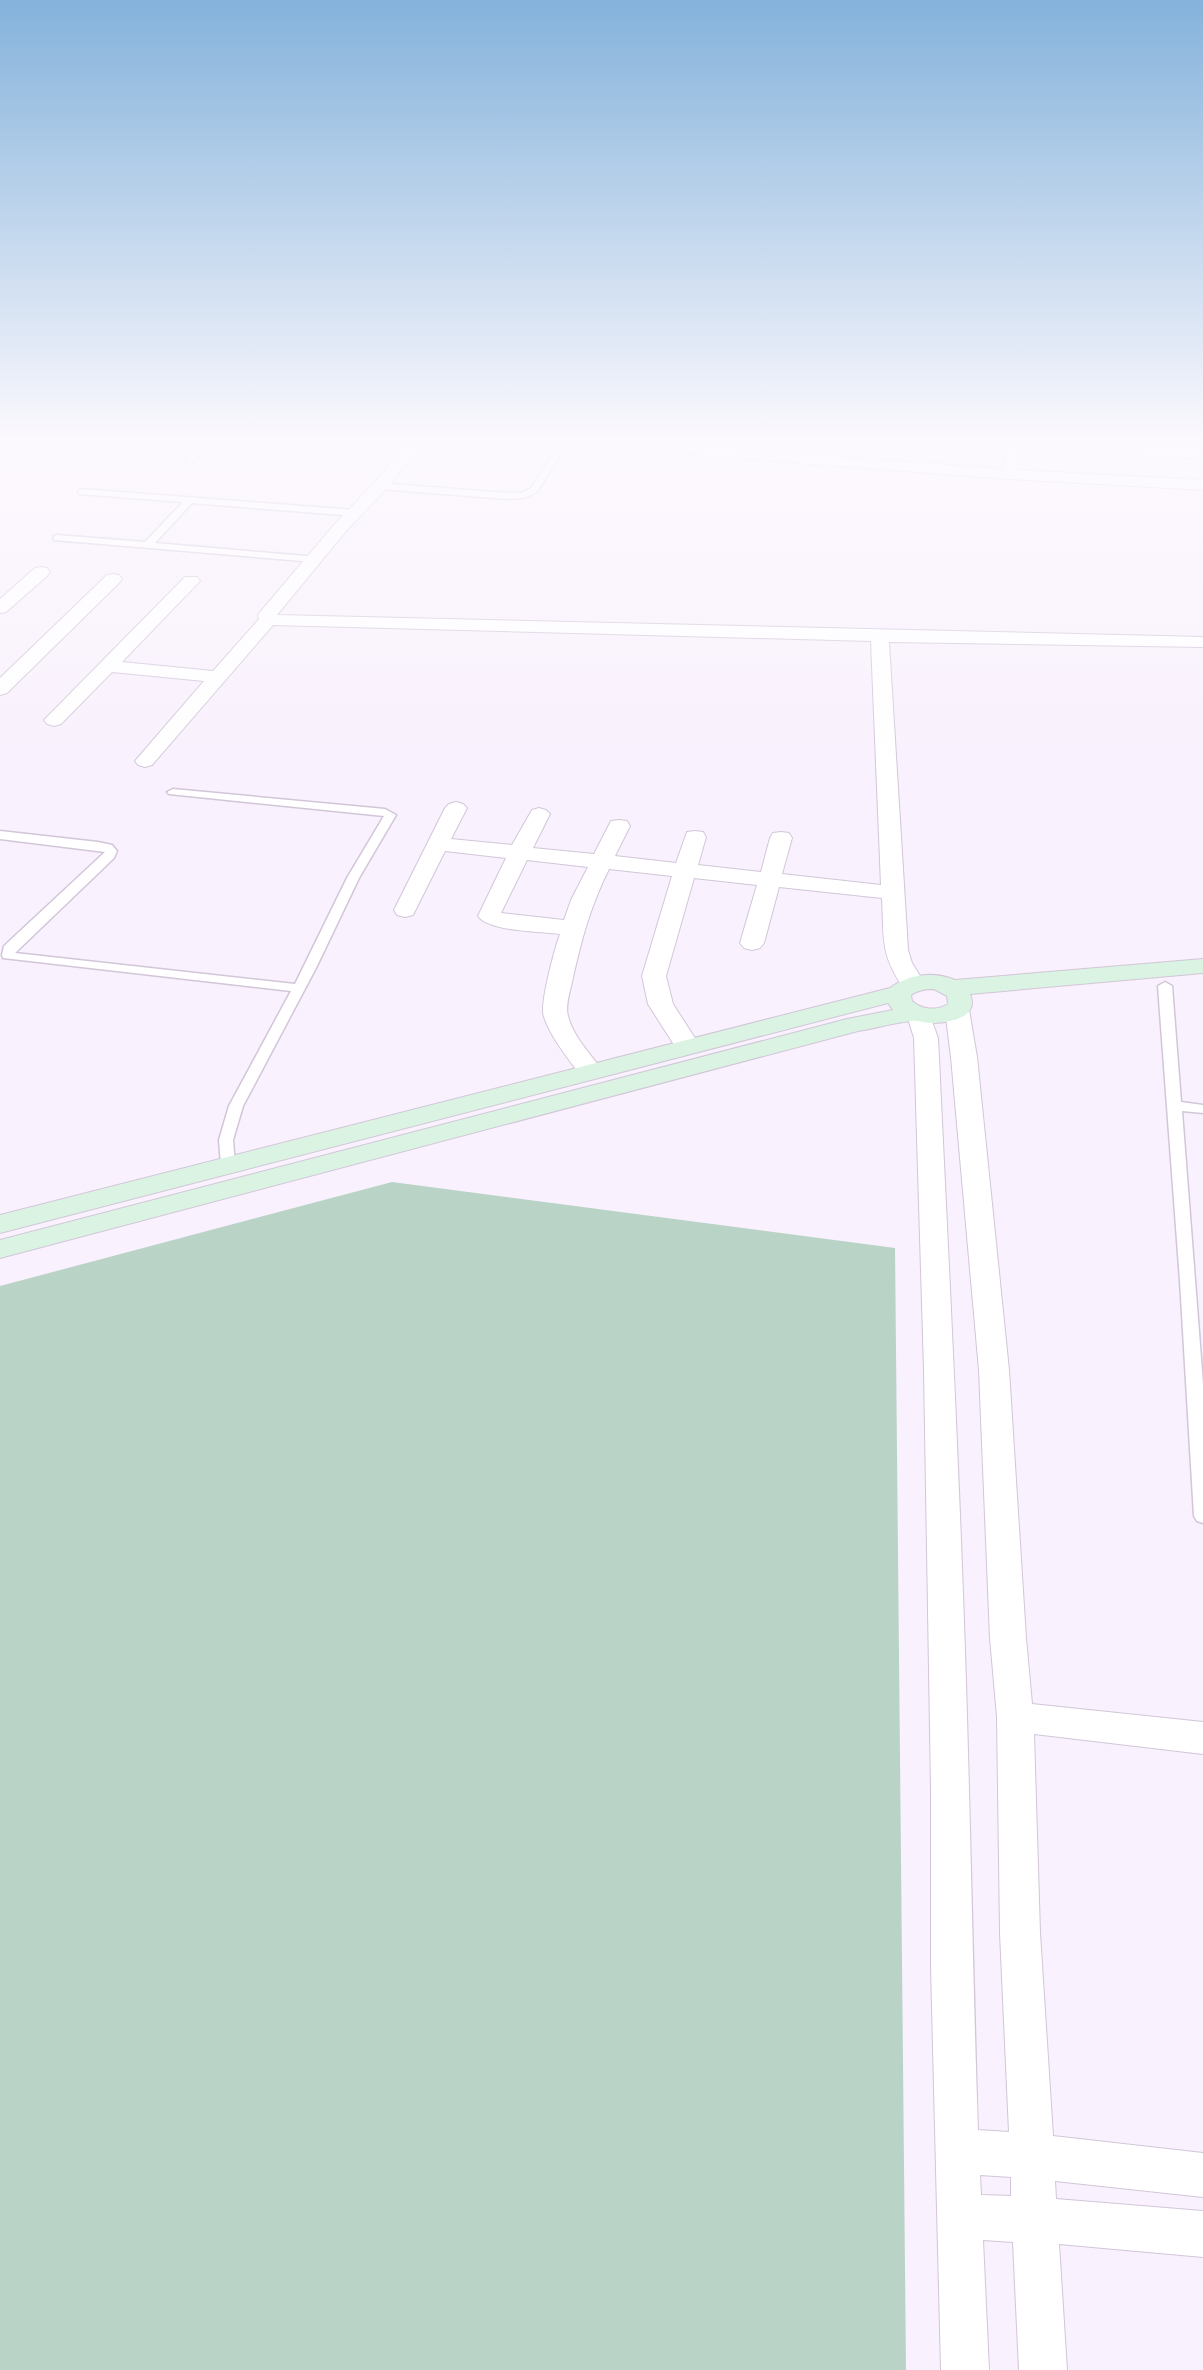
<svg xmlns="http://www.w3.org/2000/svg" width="1203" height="2370" font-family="'Work Sans',sans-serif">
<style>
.green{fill:#b9d3c6}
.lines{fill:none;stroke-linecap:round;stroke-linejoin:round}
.lane-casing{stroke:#d2c6d8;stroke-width:3}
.street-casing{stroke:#d2c6d8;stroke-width:2}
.secondary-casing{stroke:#d2c6d8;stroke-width:2}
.lane{fill:#fff;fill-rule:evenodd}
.street{fill:#fff;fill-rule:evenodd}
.secondary{fill:#dbf3e3;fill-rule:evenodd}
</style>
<rect width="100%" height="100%" fill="#f9f1fd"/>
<!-- green -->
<path class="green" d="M392,1182l503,66 11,1122h-906v-1084z"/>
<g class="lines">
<defs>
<path id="lane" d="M201,441h8l-16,21h-6l-1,-2z
M557,448l7,2 -27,42 -13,6 -18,1 -126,-10 -4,-3 4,-3 126,10h16l9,-5z
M82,489l272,21 4,3 -4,3 -162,-13 -37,40 162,14 2,2 -5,3 -260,-22v-4l3,-1 88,7 38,-40 -104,-8 -1,-2z
M173,789l212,20 11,6 -37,63 -43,90 -73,138 -10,34 2,25 -7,5 -7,-5 -2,-25 10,-34 62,-115 -288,-33 -1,-3 2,-9 101,-94 -105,-13v-8l98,11 14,3 5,6 -3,7 -99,95 280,31 52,-106 37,-62 -215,-22 -2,-2z
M1165,982l7,4 9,116 22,3v8l-21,-2 21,273v139l-6,-2 -3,-5 -14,-235 -22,-295z"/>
<path id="street" d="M410,441h15l-39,48 -40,42 -69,84 926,22v10l-314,-5 19,308 4,13 13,21 -3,5 -9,2 -9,-2c-24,-35 -20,-50 -22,-91l-103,-11 -15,56 -4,5 -8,2 -8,-2 -4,-5 17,-58 -63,-7 -28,98 7,28 27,42 -4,5 -9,3 -9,-3 -30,-47 -6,-28 30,-100 -63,-7c-19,38 -28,72 -37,113 -2,10 -7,24 -4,34 5,20 23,39 35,55l-4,5 -9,3 -9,-3c-13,-18 -30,-38 -37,-59 -5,-12 11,-69 16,-83 -20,-3 -71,-2 -82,-18l28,-58 -61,-7 -32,64 -8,2 -8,-2 -3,-5 51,-102 4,-4 7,-2 7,2 4,4 -16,31 61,6 20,-35 7,-2 7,2 4,4 -17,34 61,6 17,-33 8,-1 8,1 3,5 -15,30 61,7 11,-31 8,-1 8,1 3,5 -8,28 63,7 9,-34 3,-5 8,-1 8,1 3,5 -10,36 99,11 -10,-244 -598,-16 -121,140 -7,2 -7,-2 -3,-4 69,-80 -92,-9 -51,52 -7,2 -7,-2 -3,-4 141,-143h12l3,4 -78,81 91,9 46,-52 -1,-4 3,-4 73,-86 40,-42zM527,860l61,7 -17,33 -7,20 -63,-7z
M563,441h64l377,28 1,-28h14l-2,29 186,10v10l-210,-12 -423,-33 -5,-1z
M1062,443l141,6v10l-146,-9 -2,-3z
M41,567l6,1 3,4 -3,4 -41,36 -6,1v-14l35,-31z
M113,574l6,1 3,4 -3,4 -112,110 -7,2v-17l107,-103z
M957,1003l9,2 3,5 8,47 32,313 17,268 6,66 171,18v32l-169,-20 6,199 13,203 150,17v44l-148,-16 1,18 147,12v46l-144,-13 8,126h-48l-6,-128 -30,-2 6,130h-48l-10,-403v-177l-7,-420 -10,-332 -7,-23 3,-5 9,-2 9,2 10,28c12,251 25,501 31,752 3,114 5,227 9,340l31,2 -9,-199 -3,-216 -7,-79 -11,-268 -28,-313 -6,-47 3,-5zM980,2175l31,2v19l-30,-1z"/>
<path id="secondary" d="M1203,959v14l-233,21c10,24 -21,29 -40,29 -6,0 -13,-3 -19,-2 -18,2 -35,7 -53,10l-858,227v-18l847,-221 46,-9 -5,-7 -888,230v-18l890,-227c18,-14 44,-17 65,-8zM934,989l13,7 1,8c-11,7 -26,6 -36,-3l-1,-6c7,-5 14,-6 23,-6z"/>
</defs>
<!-- lane casing -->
<use href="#lane" class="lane-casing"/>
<!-- street casing -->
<use href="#street" class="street-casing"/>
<!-- secondary casing -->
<use href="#secondary" class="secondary-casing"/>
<!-- lane -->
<use href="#lane" class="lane"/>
<!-- street -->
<use href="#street" class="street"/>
<!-- secondary -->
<use href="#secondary" class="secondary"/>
</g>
<!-- sky -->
<linearGradient id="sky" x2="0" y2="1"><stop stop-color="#84b2db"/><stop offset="0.57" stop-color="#fcf9fe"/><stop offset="1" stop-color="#fcf9fe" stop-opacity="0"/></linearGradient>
<rect width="1203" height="773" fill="url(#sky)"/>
</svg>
